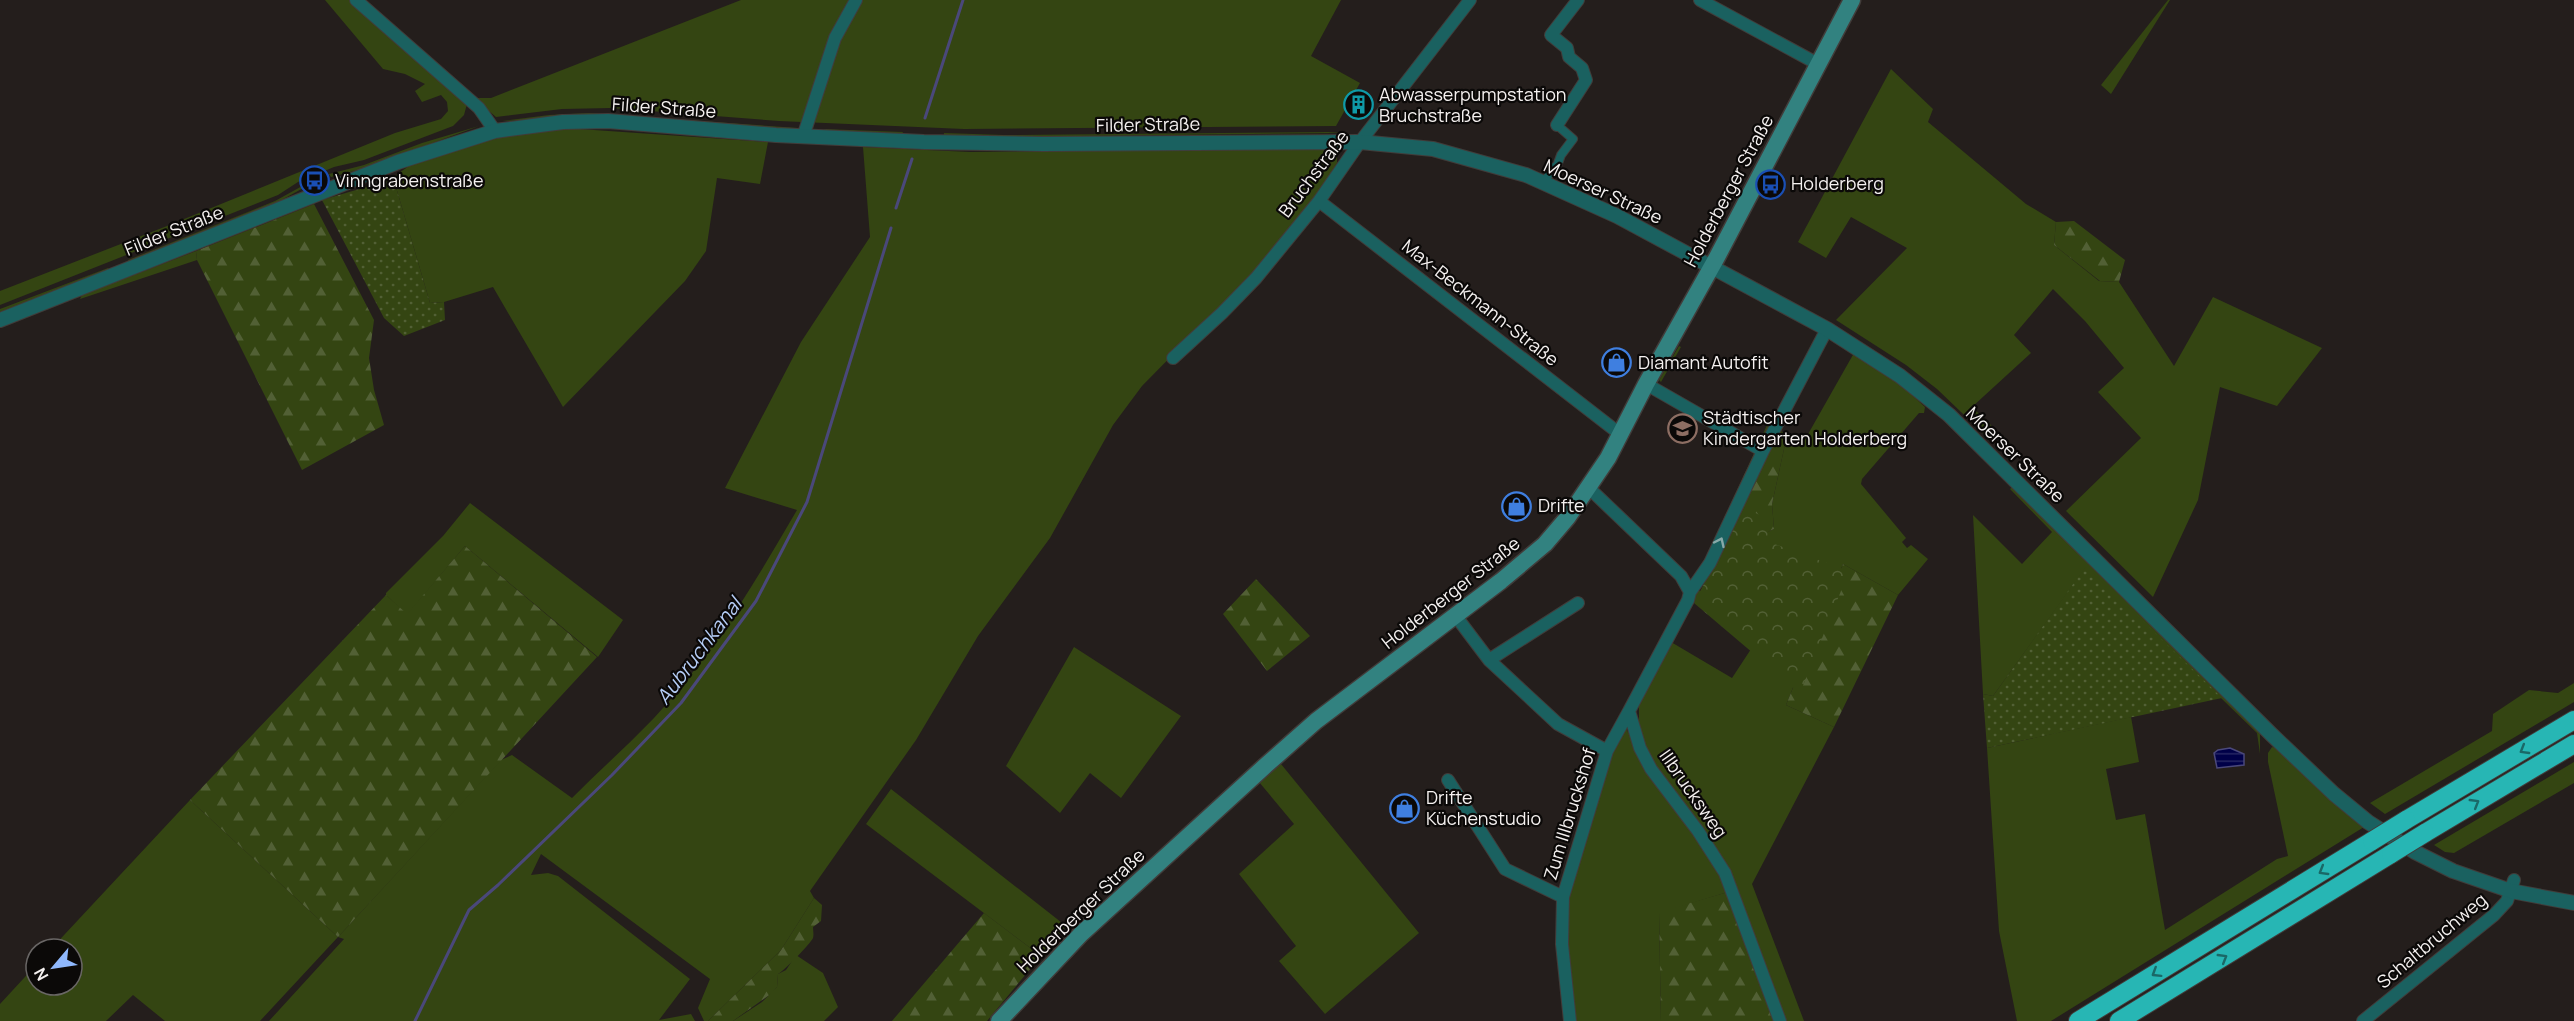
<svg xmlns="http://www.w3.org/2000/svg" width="2574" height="1021" font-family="Manrope,sans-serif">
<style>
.grass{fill:#344512}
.forest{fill:url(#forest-firs)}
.park{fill:url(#park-crowns)}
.garden{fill:url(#garden-dots)}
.water{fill:url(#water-rules);stroke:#4a487a;stroke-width:1.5}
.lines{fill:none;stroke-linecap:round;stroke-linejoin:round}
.stream{stroke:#4a487a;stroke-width:3}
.pedestrian-casing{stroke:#413c3a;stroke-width:10}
.minor-casing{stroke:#413c3a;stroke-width:14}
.tertiary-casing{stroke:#413c3a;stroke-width:16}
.secondary-casing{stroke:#413c3a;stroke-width:19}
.motorway-casing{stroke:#413c3a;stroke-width:20}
.pedestrian{stroke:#1a6160;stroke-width:8}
.minor{stroke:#1a6160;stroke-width:12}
.tertiary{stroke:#1a6160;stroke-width:14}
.secondary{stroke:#328280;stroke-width:16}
.motorway{stroke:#27b6b4;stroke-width:18}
.motorway-bridge-casing{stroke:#413c3a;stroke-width:20;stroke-linecap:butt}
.motorway-bridge{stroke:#27b6b4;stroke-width:18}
.oneway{stroke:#88a9a8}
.oneway2{stroke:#1a6867}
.labels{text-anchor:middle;stroke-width:4.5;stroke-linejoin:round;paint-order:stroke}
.poi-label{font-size:18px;fill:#f5f1f0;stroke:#0b0908;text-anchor:start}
.street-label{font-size:18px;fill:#f5f1f0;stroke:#0b0908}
.water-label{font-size:20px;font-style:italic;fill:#b5cdf6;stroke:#0b0908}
</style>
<defs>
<pattern id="forest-firs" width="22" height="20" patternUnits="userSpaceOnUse" patternTransform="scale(1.5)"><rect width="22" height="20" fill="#344512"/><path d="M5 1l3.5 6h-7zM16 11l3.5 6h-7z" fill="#526035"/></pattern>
<pattern id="park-crowns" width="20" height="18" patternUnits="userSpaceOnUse" patternTransform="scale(1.5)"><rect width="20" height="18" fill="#344512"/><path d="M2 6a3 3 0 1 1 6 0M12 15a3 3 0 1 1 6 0" fill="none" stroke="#526035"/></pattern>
<pattern id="garden-dots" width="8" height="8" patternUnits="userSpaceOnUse" patternTransform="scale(1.5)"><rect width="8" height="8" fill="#344512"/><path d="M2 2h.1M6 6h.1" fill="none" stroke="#526035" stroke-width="1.8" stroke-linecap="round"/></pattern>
<pattern id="water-rules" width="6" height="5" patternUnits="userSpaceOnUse" patternTransform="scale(1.5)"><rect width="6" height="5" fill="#000048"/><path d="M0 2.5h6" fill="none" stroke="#262663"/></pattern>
</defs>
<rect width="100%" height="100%" fill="#241e1c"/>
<!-- grass -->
<path class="grass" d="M325,0h24l118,104 -3,11 -11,11 -89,34 -30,7 -36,15 -20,13 -278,110v-14l167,-65 228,-93 46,-14 7,-8 -1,-9 -6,-7 -19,7 -7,-11 10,-7 -20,-10 -22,-5z
M741,0h600l-30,56 49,27 -24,43 -372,3 -185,-8 -168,-13 -49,1 -66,8 -22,-19h17z
M2168,0h2l-59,94 -10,-9z
M1891,69l42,40 -5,13 98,82 30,18 -2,23 45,36 20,1 55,84 39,-69 109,51 -45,58 -57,-19 -22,113 -45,97 -87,-86 75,-73 -43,-46 26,-24 -39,-47 -32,-32 -39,46 17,18 -59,54 20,19 -7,9 -48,-46 -31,-24 -70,-45 71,-72 -56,-31 -25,41 -28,-16z
M589,113l209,15 -10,1 -158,-13 -128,5 47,-6z
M479,126l-117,43 -31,8 -2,-3 35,-9 58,-22z
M565,128l203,14 -8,42 -43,-6 -11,73 -21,30 -122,126 -70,-120 -49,15 -14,1 -37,-126 16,-11 88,-30z
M823,129l80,3 -1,2 -69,-2z
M1328,132l15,1 -344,4 -55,-1v-3l60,2z
M863,147l107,5 360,-4 7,8v7l-24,40 -54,64 -117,119 -29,39 -63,113 -72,98 -62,104 -106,151 4,7 -33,52 -73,71h-4l-6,-13 12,-29 -169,-125 -10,21 17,-2 10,3 132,103 -31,41 32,-6 4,7h-426l75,-82 -6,-2 -78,84h-95l-32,-26 -27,26h-106v-17l36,-39v20h36v-36h-21l139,-149 148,137 163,-177 11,-5 60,43c27,-27 55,-52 82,-80 57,-61 101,-136 143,-208l-72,-22 76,-146 69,-105z
M304,185l1,2 -27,15 -149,61 -1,-3 147,-59z
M196,251l1,9 -117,39 2,-4z
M108,268l1,2 -109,42v-3z
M1679,346l2,1 -20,35 -2,-2z
M1854,353l42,27 29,27 -1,6h-5l-57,66 -1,5 45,54 -4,4 5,6 4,-3 17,14 -30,36 -55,-31 -40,98 -49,-124 20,-9 -2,-25 15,-69 16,8z
M2013,486l247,246v22l-3,-21 -171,-166 -93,129 -10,-2 -10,-179 49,49 30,-32 -42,-43z
M470,503l153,117 -25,37 -133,-111 -58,69 -21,-20v-2l57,-57z
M1698,591h4l98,79 -14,35 48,22 -82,157 52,137h-19l-48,-134 -18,-34 -58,-78 -13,-21 -9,-25v-24l32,-63 61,36 23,-35 -62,-43z
M1074,647l107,69 -60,82 -31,-25 -30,40 -54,-47z
M2574,683v19l-189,112 -15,-11 122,-72 1,-17 36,-24 29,3z
M2131,717l8,45 -33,7 10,51 29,-6 20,116 112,-71 11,-3 -20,-94v-9l4,-6 4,1 46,45 42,34 -313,194h-34l-18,-90 -12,-183z
M1626,728l20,40 57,76 25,48 -69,21 2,108h-88l-8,-77 2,-46 46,-149z
M2574,762v21l-120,70 -9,-1 -11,-7z
M1281,764l138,169 -94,81 -46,-53 17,-15 -57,-72 55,-50 -35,-42z
M891,789l175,137 -25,30 -175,-132z
M796,955l27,18 15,34 -14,14h-91l29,-19 15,-15 1,-13 8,-4z"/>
<!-- forest -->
<path class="forest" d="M314,204l60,116 -5,38 5,32 10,35 -82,45 -105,-210 -1,-9z
M2074,221l51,39 -6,22 -19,-1 -46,-36 2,-23z
M1768,423l19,12 -15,69 2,25 -20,9 -32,8 -8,-6z
M465,546l132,111 -259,280 -148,-137 196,-205 21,19z
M1843,564l55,31 -64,132 -48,-22z
M1256,579l54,57 -43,35 -44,-57z
M1728,892l46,129h-113l-2,-109z
M814,898l8,7 -1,16 -8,6c0,4 1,7 0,11 -2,5 -29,33 -35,36l-1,13 -5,6 -39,28h-25l73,-71z
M984,913l57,43 -54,65h-95z"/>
<!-- park -->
<path class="park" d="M1744,507l27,14 -5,20 83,30 -49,122 -106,-90z"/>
<!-- garden -->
<path class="garden" d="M393,177l37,126 14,-1 1,18 -41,16 -20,-18 -62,-118 51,-15z
M2086,566l136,132 -235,50 -4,-54 10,2z"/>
<!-- water -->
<path class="water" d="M2230,748l14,6v11l-27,3 -3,-15 4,-3z"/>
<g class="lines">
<!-- stream -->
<path class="stream" d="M925,118l38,-118
M896,208l16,-49
M415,1021l54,-111 29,-25 114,-110 69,-72 75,-102 51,-99 84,-274"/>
<defs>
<path id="pedestrian" d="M1548,176l4,-8 5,-2 4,-11 12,-16 -16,-14"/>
<path id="minor" d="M356,0l123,108 16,23
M1700,0l118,64
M1557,125l29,-45 -4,-12 -13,-11 -2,-9 -16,-13 27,-35
M803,137l32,-99 21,-38
M1319,201l301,233
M1173,358l49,-45 34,-35 63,-77 41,-59 110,-142
M1646,384l117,67 -53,112 -20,29
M1763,451l64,-122
M1590,489l91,87 9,16 -2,8 -59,111 11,37 11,21 47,62 27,42 55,148
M1455,615l34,45 69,64 49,27
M1489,660l89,-57
M1448,780l57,89 58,28
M1570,1021l-8,-77 1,-47 44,-146 22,-40
M2363,1021l131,-106 13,-14 7,-21"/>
<path id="tertiary" d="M0,320l398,-158 97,-31 68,-9 45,-1 168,14 148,7 119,2 317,-2 73,7 93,26 91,41 210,113 73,47 49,39 322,319 63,60 34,28 47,30 38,19 58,20 63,12"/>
<path id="secondary" d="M999,1021l82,-87 183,-167 52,-46 185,-140 44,-37 23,-27 40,-59 38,-74 70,-125 136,-259"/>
<path id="motorway" d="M2406,820l168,-100
M2425,833l149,-89
M2078,1021l294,-180
M2119,1021l272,-167"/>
</defs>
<!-- pedestrian casing -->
<use href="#pedestrian" class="pedestrian-casing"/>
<!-- minor casing -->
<use href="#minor" class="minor-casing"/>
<!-- tertiary casing -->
<use href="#tertiary" class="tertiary-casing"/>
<!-- secondary casing -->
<use href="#secondary" class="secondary-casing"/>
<!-- motorway casing -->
<use href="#motorway" class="motorway-casing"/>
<!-- pedestrian -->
<use href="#pedestrian" class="pedestrian"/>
<!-- minor -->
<use href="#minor" class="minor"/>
<!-- tertiary -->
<use href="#tertiary" class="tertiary"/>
<!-- secondary -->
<use href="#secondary" class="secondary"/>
<!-- motorway -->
<use href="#motorway" class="motorway"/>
<defs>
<path id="motorway-bridge" d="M2372,841l34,-21
M2391,854l34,-21"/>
</defs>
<!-- motorway-bridge casing -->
<use href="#motorway-bridge" class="motorway-bridge-casing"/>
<!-- motorway-bridge -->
<use href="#motorway-bridge" class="motorway-bridge"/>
</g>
<!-- one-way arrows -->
<defs><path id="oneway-chevron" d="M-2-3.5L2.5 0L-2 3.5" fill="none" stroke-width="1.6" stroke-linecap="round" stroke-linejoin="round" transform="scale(1.5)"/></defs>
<use class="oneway" href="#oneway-chevron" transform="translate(1720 542) rotate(-65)"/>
<g class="oneway2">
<use href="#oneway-chevron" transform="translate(2524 750) rotate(149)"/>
<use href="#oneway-chevron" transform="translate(2475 803) rotate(-31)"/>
<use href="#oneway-chevron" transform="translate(2323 871) rotate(149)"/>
<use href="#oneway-chevron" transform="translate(2223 958) rotate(-31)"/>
<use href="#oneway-chevron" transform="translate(2156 973) rotate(148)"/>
</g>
<!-- icons -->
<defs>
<symbol id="building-ring" viewBox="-11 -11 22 22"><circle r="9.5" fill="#0b0908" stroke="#0f9aa8" stroke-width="1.5"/><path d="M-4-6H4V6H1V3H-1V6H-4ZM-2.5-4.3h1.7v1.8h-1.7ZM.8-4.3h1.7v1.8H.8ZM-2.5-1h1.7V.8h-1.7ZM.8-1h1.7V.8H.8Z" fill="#0f9aa8"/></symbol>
<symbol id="bus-ring" viewBox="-11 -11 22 22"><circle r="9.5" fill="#0b0908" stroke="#1a4fb4" stroke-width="1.5"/><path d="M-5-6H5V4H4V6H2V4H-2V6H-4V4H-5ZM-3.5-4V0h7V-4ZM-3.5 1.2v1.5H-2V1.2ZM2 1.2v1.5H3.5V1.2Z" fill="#1a4fb4"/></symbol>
<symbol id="shop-ring" viewBox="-11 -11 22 22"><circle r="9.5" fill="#0b0908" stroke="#3f7fe0" stroke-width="1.5"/><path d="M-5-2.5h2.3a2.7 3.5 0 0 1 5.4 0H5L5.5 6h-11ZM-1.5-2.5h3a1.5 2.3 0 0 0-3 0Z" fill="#3f7fe0"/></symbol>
<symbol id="school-ring" viewBox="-11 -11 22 22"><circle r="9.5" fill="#0b0908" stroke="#8d6e63" stroke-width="1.5"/><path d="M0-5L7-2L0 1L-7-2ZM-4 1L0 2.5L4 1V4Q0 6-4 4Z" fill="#8d6e63"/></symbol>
</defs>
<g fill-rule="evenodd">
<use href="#building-ring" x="1342" y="88" width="33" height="33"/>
<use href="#bus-ring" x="298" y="164" width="33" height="33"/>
<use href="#bus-ring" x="1754" y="168" width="33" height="33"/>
<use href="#shop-ring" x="1600" y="346" width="33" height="33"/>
<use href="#school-ring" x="1666" y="412" width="33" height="33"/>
<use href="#shop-ring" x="1500" y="490" width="33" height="33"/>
<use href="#shop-ring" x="1388" y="792" width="33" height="33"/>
</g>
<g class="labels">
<!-- poi labels -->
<g class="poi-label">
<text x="1379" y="101">Abwasserpumpstation<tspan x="1379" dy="21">Bruchstraße</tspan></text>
<text x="335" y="187">Vinngrabenstraße</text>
<text x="1791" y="190">Holderberg</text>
<text x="1638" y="369">Diamant Autofit</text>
<text x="1703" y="424">Städtischer<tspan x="1703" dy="21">Kindergarten Holderberg</tspan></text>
<text x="1538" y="512">Drifte</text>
<text x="1426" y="804">Drifte<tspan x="1426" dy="21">Küchenstudio</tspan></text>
</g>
<!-- street labels -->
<g class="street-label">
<text transform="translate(664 108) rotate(4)" y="6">Filder Straße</text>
<text transform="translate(1148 125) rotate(-1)" y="6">Filder Straße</text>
<text transform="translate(1314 174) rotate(-53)" y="6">Bruchstraße</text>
<text transform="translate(1729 191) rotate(-62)" y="6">Holderberger Straße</text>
<text transform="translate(1603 192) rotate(25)" y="6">Moerser Straße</text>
<text transform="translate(174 231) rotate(-22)" y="6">Filder Straße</text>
<text transform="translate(1480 303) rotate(38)" y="6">Max-Beckmann-Straße</text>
<text transform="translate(2015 455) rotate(44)" y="6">Moerser Straße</text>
<text transform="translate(1451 593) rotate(-38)" y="6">Holderberger Straße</text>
<text transform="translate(1693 794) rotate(55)" y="6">Illbrucksweg</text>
<text transform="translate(1570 814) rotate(-73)" y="6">Zum Illbruckshof</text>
<text transform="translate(1081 911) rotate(-44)" y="6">Holderberger Straße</text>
<text transform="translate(2432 941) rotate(-40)" y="6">Schaltbruchweg</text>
</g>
<!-- water labels -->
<g class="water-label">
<text transform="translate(699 651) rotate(-53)" y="7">Aubruchkanal</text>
</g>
</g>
<!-- north arrow -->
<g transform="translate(54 967) rotate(241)"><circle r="28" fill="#0b0908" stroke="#696665" stroke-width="1.5"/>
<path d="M0-4.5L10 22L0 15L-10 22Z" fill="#8fb8fd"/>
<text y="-9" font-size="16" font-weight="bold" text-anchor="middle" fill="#f5f1f0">N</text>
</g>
</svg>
